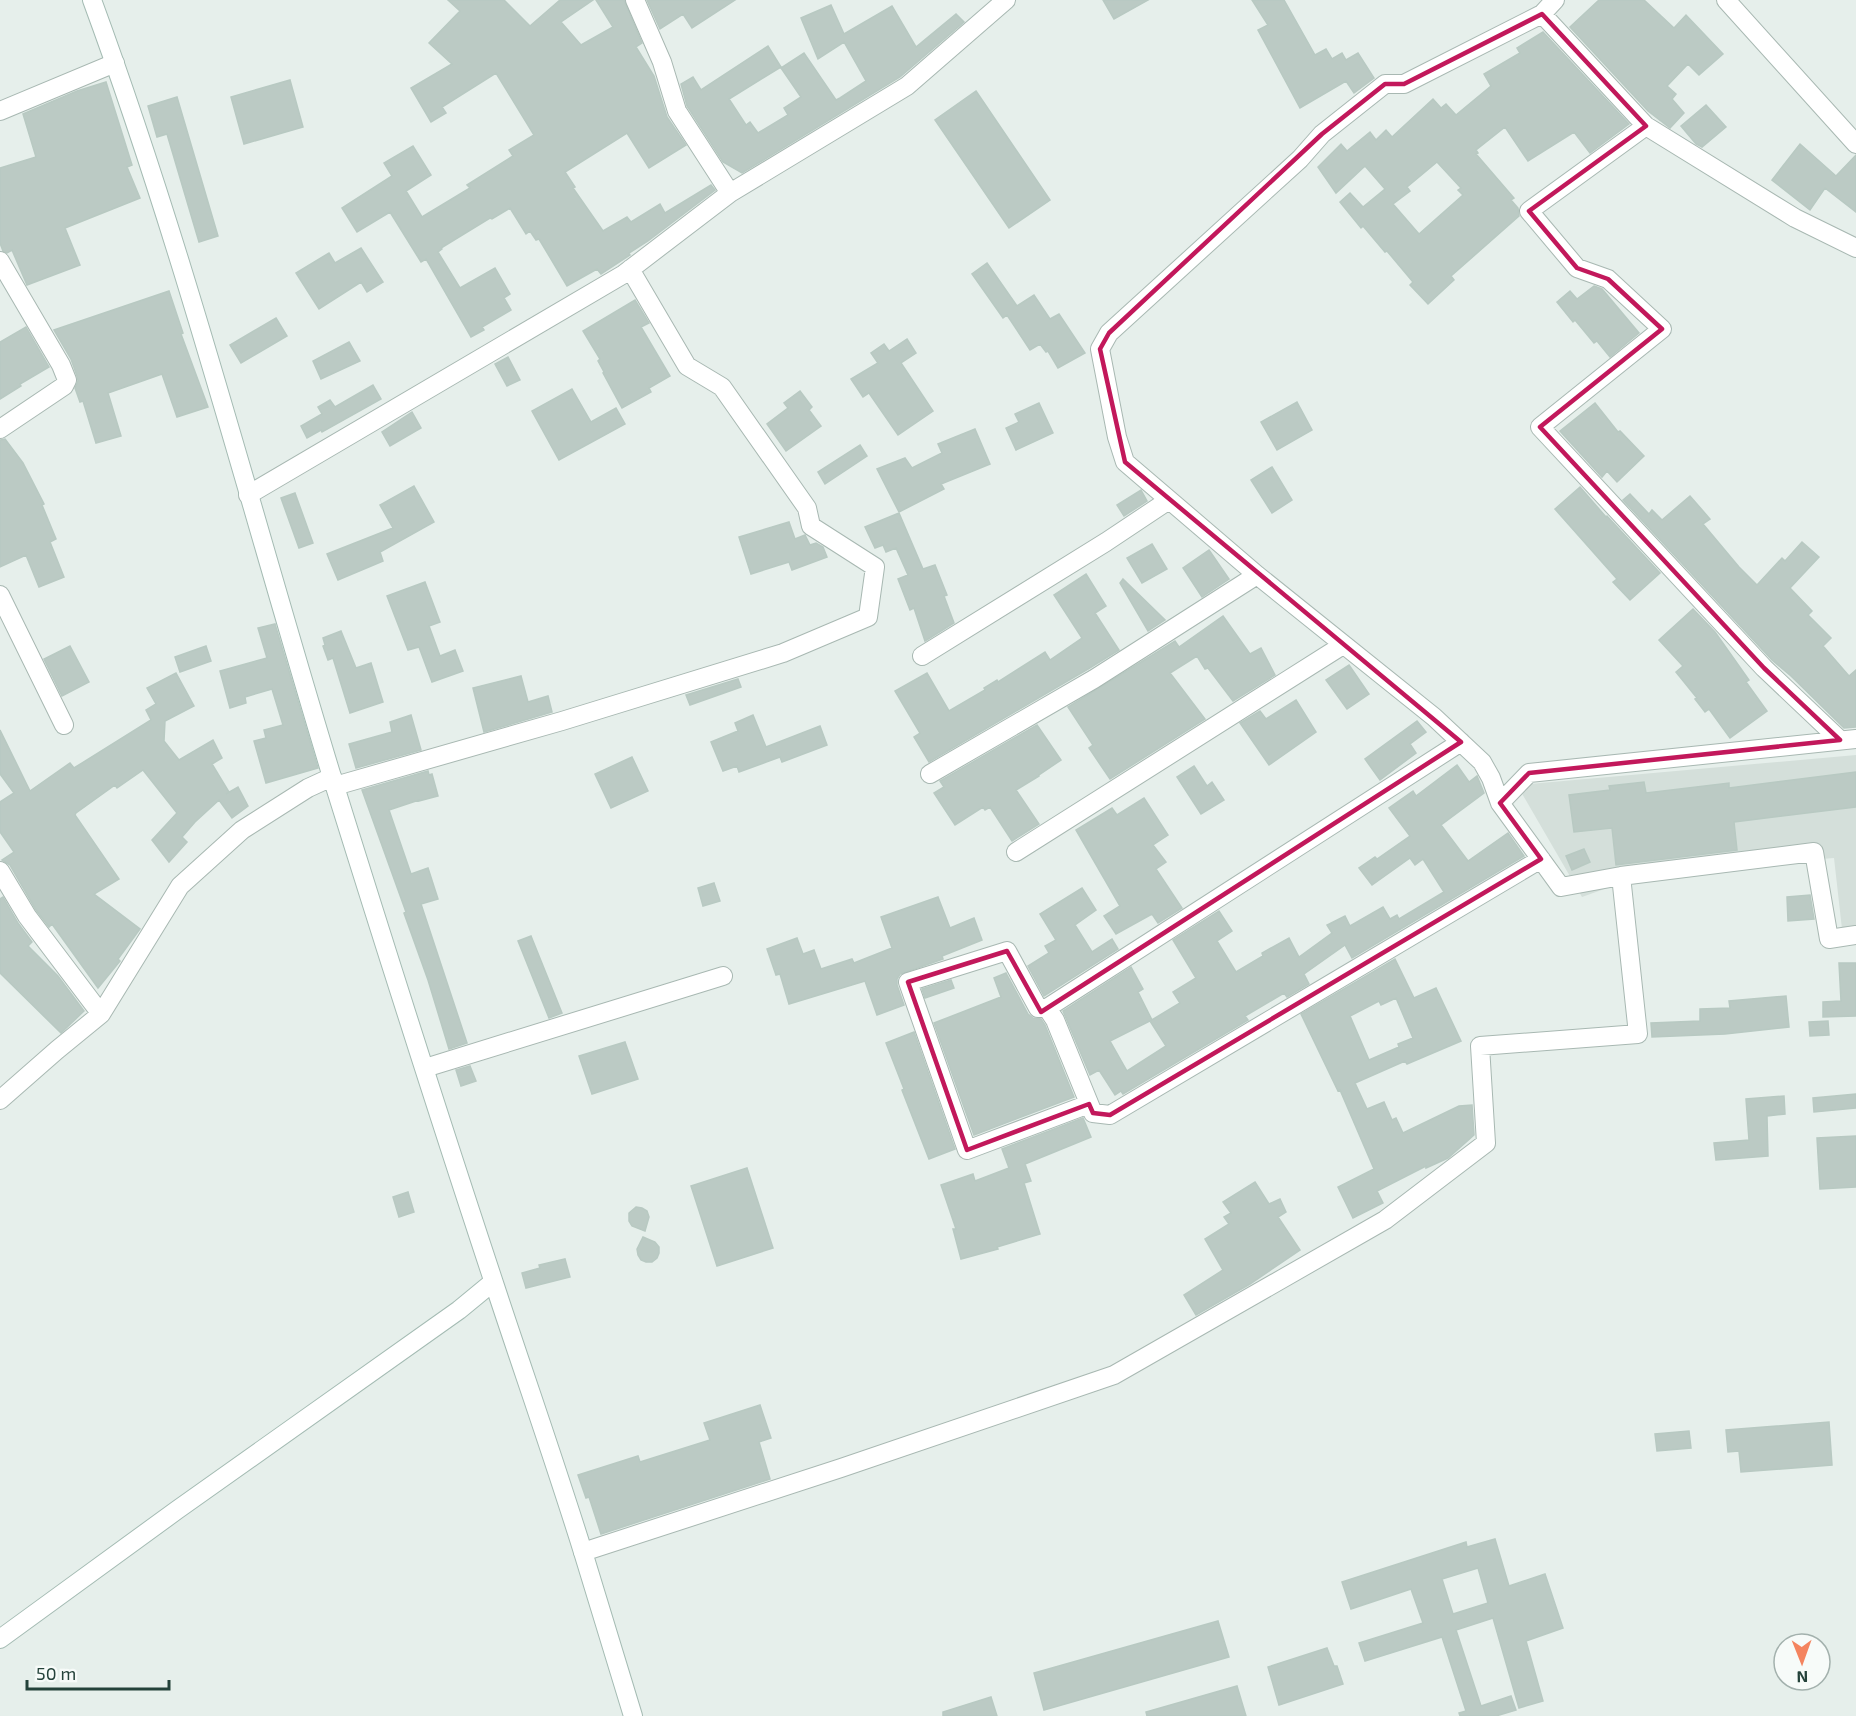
<svg xmlns="http://www.w3.org/2000/svg" width="1856" height="1716" font-family="'Exo 2',sans-serif">
<style>
.built{fill:#d4dfda}
.building{fill:#bbcac4;stroke:#b8c9c2;stroke-width:1.5;fill-rule:evenodd}
.lines{fill:none;stroke-linecap:round;stroke-linejoin:round}
.street-casing{stroke:#a8b8b2;stroke-width:20}
.secondary-casing{stroke:#a4bbb3;stroke-width:20}
.street{stroke:#fff;stroke-width:18}
.secondary{stroke:#fff;stroke-width:18}
.marked{fill:none;stroke:#c2185b;stroke-width:4.5;stroke-linejoin:round}
</style>
<rect width="100%" height="100%" fill="#e6efeb"/>
<!-- built -->
<path class="built" d="M1856,755v172l-14,2 -8,-71 -185,15 -67,24 -65,-112z"/>
<!-- building -->
<path class="building" d="M448,0h56l26,26 30,-26h33l-32,22 20,23 32,-18 -17,-27h28l18,43 -6,4 18,29 13,41 19,28 -37,23 -22,-35 -62,39 10,15 -2,1 30,43 24,-14 4,5 29,-18 5,9 46,-28 4,5 -67,51 -19,12 1,2 -29,19 -4,-5 -30,17 -28,-47 -3,1 -6,-9 -4,3 -16,-26 -18,11 -2,-1 -49,30 1,1 -4,3 22,36 35,-20 15,26 -6,4 7,12 -29,17 2,3 -13,7 -45,-78 -5,3 -31,-50 -33,20 -15,-24 50,-32 -8,-13 29,-17 18,29 -25,16 16,26 48,-29 -3,-3 46,-29 -4,-6 25,-15 -38,-62 -54,34 4,6 -15,9 -20,-34 41,-24 -23,-21 31,-32z
M647,0h88l-43,28 -9,-14 -23,15z
M1103,0h45l-34,19z
M1252,0h32l31,55 11,-6 6,10 10,-6 4,7 12,-7 16,25 -20,15 -8,-12 -46,27 -42,-78 10,-5z
M1599,0h45l30,28 12,-13 37,39 -24,21 -11,-11 -21,22 9,8 -4,5 12,14 -14,15 -22,-17 -78,-84z
M831,5l13,29 48,-28 24,41 40,-33 8,8 -64,55 -158,96 -19,-11 -36,-56 -6,-22 12,-7 8,13 67,-44 13,21 -52,32 17,26 4,-3 8,11 30,-18 -4,-7 17,-11 -20,-29 23,-15 32,47 4,-2 26,-17 -22,-39 -26,17 -17,-41z
M1543,32l86,92 -39,29 -16,-21 -46,29 -23,-34 -29,23 2,3 -2,1 38,44 -3,2 7,8 1,8 -68,60 3,4 -26,24 -18,-19 3,-3 -26,-31 -2,1 -22,-26 -2,2 -21,-26 10,-9 13,14 22,-18 -20,-23 -29,27 -18,-26 23,-23 6,7 23,-19 6,8 10,-10 6,7 41,-38 8,9 5,-4 10,11 35,-29 -7,-12 36,-21 -3,-5zM1437,162l24,26 -3,2 5,5 -44,39 -26,-30 17,-13 -3,-4z
M290,80l13,47 -59,17 -13,-47z
M106,82l26,83 -5,2 13,31 -75,30 15,37 -53,20 -15,-35 -5,3 -4,-2 -3,-8v-75l36,-11 -13,-43 54,-23z
M976,91l74,109 -41,28 -74,-108z
M177,97l41,139 -19,6 -32,-108 -10,3 -9,-31z
M1706,105l20,22 -24,20 -6,-3 -15,-18z
M1800,144l36,32 20,-21v57l-31,-24 -15,22 -38,-30z
M361,248l22,34 -16,10 -6,-10 -42,27 -23,-36 33,-20 6,10z
M987,263l30,43 17,-11 16,24 9,-5 26,39 -27,15 -10,-17 -2,1 -6,-8 -10,6 -23,-35 -4,3 -31,-44z
M1594,286l8,3 37,44 -29,24 -13,-16 -3,2 -19,-23 -2,2 -16,-20 13,-11 7,8z
M169,291l14,42 -2,1 27,73 -31,10 -15,-43 -54,19 13,43 -25,7 -13,-42 -3,1 -5,-14 3,-7 -1,-5 -6,-17 -17,-29z
M635,300l14,23 -8,4 29,49 -21,12 2,4 -29,16 -19,-35 1,-1 -6,-11 2,-2 -17,-28z
M276,318l11,18 -46,27 -11,-18z
M26,327l23,40 -29,17 1,2 -21,13v-57z
M907,339l9,14 -15,10 32,48 -35,24 -29,-42 -6,4 -12,-18 27,-16 -7,-10 13,-9 5,7z
M349,342l11,19 -39,18 -8,-18z
M508,357l12,23 -13,6 -12,-22z
M373,385l8,14 -59,33 -1,-2 -14,8 -6,-12 21,-12 -4,-7 12,-7 5,7z
M572,389l19,33 25,-14 9,16 -66,36 -27,-49z
M800,391l12,16 -3,3 12,16 -35,25 -19,-27 21,-16 -4,-5z
M1297,402l15,28 -35,20 -16,-28z
M1039,403l14,30 -37,17 -10,-22 13,-6 -4,-8z
M1595,403l23,29 2,-1 24,25 -27,26 -10,-11 -5,6 -42,-46z
M412,412l9,16 -31,18 -8,-14z
M975,429l15,35 -49,20 3,5 -45,23 -22,-43 28,-11 7,10 30,-15 -4,-9z
M5,439l18,24 21,41 -2,1 14,34 -6,3 14,35 -25,10 -13,-32 -26,12v-127z
M860,445l7,11 -42,28 -7,-12z
M1272,467l20,33 -20,13 -21,-33z
M414,486l20,36 -54,30 3,9 -45,19 -11,-26 66,-26 -13,-23z
M1580,487l26,30 1,-1 53,57 -30,27 -17,-18 4,-3 -62,-70z
M1141,490l6,11 -23,15 -7,-11z
M295,493l18,50 -14,5 -18,-50z
M1630,494l19,20 3,-4 10,10 28,-24 20,23 -7,5 36,43 18,18 25,-27 3,3 17,-19 17,15 -29,31 22,23 -4,4 23,23 -8,8 26,30 7,-6v57l-12,1 -53,-52 -19,-16 -149,-160z
M899,513l24,56 12,-4 12,30 -3,1 10,27 -29,18 -11,-33 -4,2 -12,-31 10,-4 -12,-27 -10,4 -3,-7 -8,3 -10,-21z
M789,522l6,17 10,-4 5,10 6,-2 7,4 4,10 -35,13 -3,-8 -38,12 -12,-37z
M1152,544l15,25 -25,14 -15,-25z
M1209,550l20,29 -27,18 -19,-29z
M1086,574l20,32 -11,7 24,37 -31,19 -159,93 -15,-25 6,-4 -25,-42 32,-18 22,38 36,-21 -1,-2 13,-8 1,2 47,-30 5,8 32,-22 -28,-43z
M1123,579l42,41 -17,11 -28,-48z
M425,582l15,40 -11,4 11,30 15,-6 8,21 -31,11 -13,-35 -11,3 -21,-54z
M1693,609l22,23 34,48 -3,2 21,29 -37,27 -21,-29 -4,3 -10,-13 2,-1 -21,-26 7,-6 -24,-26z
M1223,616l27,38 11,-6 14,27 -42,26 -25,-33 -3,1 -8,-13 -27,17 35,46 -95,60 -21,-31 4,-3 -25,-38 107,-66 4,6z
M275,624l43,144 -52,15 -12,-42 12,-3 -2,-8 19,-5 -11,-36 -27,8 1,6 -16,5 -10,-37 47,-13 -9,-30z
M341,631l15,37 15,-5 12,39 -33,11 -17,-55 -5,2 -5,-14 2,-1 -2,-7z
M70,646l19,36 -27,14 -18,-37z
M206,646l5,15 -31,11 -5,-15z
M1349,665l20,29 -22,15 -21,-29z
M176,673l18,33 -29,15 -1,20 15,19 34,-20 9,18 -10,6 17,28 -3,2 12,-7 10,19 -16,12 -13,-18 -24,22 -13,15 5,5 -18,20 -17,-22 25,-27 -34,-43 -26,18 -2,-3 -39,28 -1,2 44,64 -25,15 46,35 -22,30 2,2 -22,27 -46,-64 -3,3 -13,-17 -26,-45 -8,-5 12,-8 -14,-20v-30l14,-9 -14,-19v-44l30,61 40,-28 4,5 77,-48 -5,-10 10,-6 -9,-16z
M521,676l7,26 20,-6 4,16 -68,20 -11,-44z
M738,679l3,8 -51,18 -4,-10z
M1296,700l20,32 -47,33 -29,-42 20,-12 6,8z
M411,715l10,35 -65,18 -7,-24 43,-12 -2,-10z
M753,715l13,32 54,-21 7,19 -45,17 -2,-5 -41,15 -2,-6 -14,5 -12,-29 27,-11 -3,-8z
M1417,721l9,11 -16,12 6,9 -36,27 -15,-21z
M1037,725l24,35 -22,15v1l-23,14 23,34 -27,17 -22,-34 -5,3 -2,-3 -28,18 -21,-32 10,-6 -4,-6z
M632,757l16,34 -37,17 -16,-34z
M1457,765l12,17 8,-6 7,17 -43,32 27,36 40,-28 16,23 -172,102 -7,-13 -41,29 5,10 -22,13 -3,-4 -39,23 3,4 -125,74 -2,-3 -6,4 -16,-25 -9,5 -27,-64 68,-44 12,22 -5,3 14,28 -42,21 17,30 39,-25 -16,-25 30,-18 -7,-11 23,-14 -23,-38 46,-29 13,20 -15,10 19,31 27,-16 -1,-3 27,-15 10,19 33,-24 -5,-8 18,-9 5,10 33,-19 7,12 7,-4 2,4 45,-27 -21,-33 -8,6 -5,-7 -38,27 -13,-17 16,-11 2,2 33,-23 -21,-28 24,-17 3,5z
M1194,766l13,20 5,-4 12,18 -23,14 -24,-37z
M428,771l1,4 3,-1 6,22 -19,5v-1l-30,10 22,64 17,-6 10,31 -17,5 46,139 -18,6 -21,-69 -24,-67 2,-1 -44,-122z
M1856,772v35l-122,15 3,28 -121,15 -4,-37 -38,4 -5,-37 41,-5 -1,-4 35,-4 2,11 83,-10v5z
M1144,798l24,37 -15,10 13,17 -10,7 26,39 -24,15 -6,-9 -36,20 -12,-18 16,-10 -44,-76 36,-22 5,7z
M1584,849l6,13 -18,8 -6,-14z
M714,883l6,18 -17,5 -5,-18z
M1082,888l14,22 -21,15 17,27 20,-13 6,10 -74,47 -16,-30 21,-13 -4,-7 11,-6 -16,-26z
M1810,895l4,24 -26,2 -1,-24z
M3,897l15,26 14,19 -4,4 30,30 26,35 -23,22 -61,-60v-74z
M938,897l12,31 24,-10 8,22 -40,16 1,3 -43,15 -3,5v6l7,20 -27,10 -12,-34 -76,23 -9,-30 -4,1 -9,-26 30,-11 6,16 11,-4 7,19 31,-10 2,4 38,-15 -11,-31z
M531,936l31,77 -13,5 -31,-77z
M1395,959l19,39 22,-10 25,53 -54,23 -2,-3 -50,22 12,26 17,-7 8,18 4,-2 7,15 56,-27 13,-1 2,30 -26,23 -22,10v-2l-49,25 6,12 -30,15 -15,-31 36,-18 -34,-79 -2,1 -37,-77zM1396,998l17,40 -15,6 1,3 -30,13 -19,-44 29,-15 2,4z
M1839,963h17v53l-33,1v-15l18,-1z
M1006,973l22,41 5,4 8,1 4,6 29,72 -100,38 -40,-112 67,-26 -7,-19z
M951,980l3,8 -29,10 -3,-9z
M1786,996l3,31 -64,7 -73,3 -1,-14 49,-2v-12l30,-1 -1,-7z
M1828,1021l1,14 -19,1 -1,-14z
M914,1032l41,117 -26,10 -27,-69 2,-1 -18,-46z
M625,1042l13,37 -46,15 -13,-38z
M470,1066l6,15 -15,5 -5,-16z
M1856,1094v14l-42,4 -1,-14z
M1784,1096l1,18 -18,2 1,40 -52,4 -2,-17 35,-3 -3,-41z
M1083,1118l8,19 -66,27 6,17 -7,2 16,51 -43,13 1,2 -37,10 -8,-30h3l-15,-44 32,-11 2,7 34,-13 -7,-19z
M1856,1136v51l-36,2 -3,-51z
M747,1168l26,80 -56,18 -26,-80z
M1255,1182l14,22 11,-5 6,13 -8,5 22,33 -50,34 -54,31 -12,-20 39,-25 -18,-31 24,-15 -5,-7 7,-4 -8,-11z
M408,1192l6,20 -15,5 -6,-20z
M636,1207l6,1 5,3 2,6 -4,14 -13,-5 -3,-5v-8z
M643,1237l12,5 4,5v6l-2,5 -5,4h-6l-5,-2 -3,-5 -1,-6z
M565,1259l5,18 -44,11 -4,-15 18,-5 -1,-3z
M760,1405l11,33 -12,4 11,37 -169,55 -12,-37 -3,1 -8,-23 60,-19 2,6 70,-22 -6,-17z
M1829,1422l3,43 -91,7 -2,-21 -11,1 -2,-22z
M1689,1431l2,17 -34,3 -2,-17z
M1495,1539l14,47 36,-12 18,54 -37,13 17,60 -24,7 -26,-90 -37,12 25,76 30,-10 5,14 -20,6h-36l-1,-3 7,-2 -24,-74 -77,24 -6,-18 64,-20 -12,-34 -60,20 -9,-27 124,-40 1,5zM1478,1568l10,35 -35,11 -11,-35z
M1218,1621l11,36 -185,53 -10,-37z
M1327,1648l7,18h3l6,18 -64,21 -11,-38z
M1237,1686l9,30h-99l-1,-4z
M991,1697l6,19h-54v-4z"/>
<g class="lines">
<defs>
<path id="street" d="M635,0l27,62 15,49 53,82
M1555,0l-13,14 -138,70h-19l-63,50 -22,25 -191,174 -9,16 17,88 8,25 132,113 177,142 48,45 9,16 9,25 61,84 60,-11 193,-24 15,87 27,-4
M1726,0l130,144
M1542,14l104,112 149,92 61,30
M0,111l115,-48
M1646,126l-117,85 48,57 31,11 54,50 -122,98 224,241 76,72
M0,261l61,104 6,15 -3,6 -64,43
M248,495l376,-221 106,-81 177,-107 99,-86
M0,595l64,130
M922,656l184,-114 63,-42
M930,774l164,-95 163,-104
M335,786l227,-65 221,-68 85,-36 7,-50 -64,-41 -4,-18 -85,-121 -35,-21 -57,-97
M1500,803l29,-30 327,-34
M1016,852l327,-207
M0,871l27,45 74,98
M1047,1008l414,-266
M425,1068l298,-92
M0,1100l57,-50 44,-36 79,-128 62,-56 66,-42 24,-11
M1089,1104l-122,46 -59,-168 99,-31 31,57h9l8,12 38,93 17,2 431,-256
M583,1552l258,-84 273,-93 271,-155 101,-77 -6,-97 158,-12 -17,-158"/>
<path id="secondary" d="M92,0c94,255 161,518 240,777 53,170 107,340 163,509 29,88 60,176 88,266 17,54 33,109 50,164
M0,1639l177,-129 282,-200 34,-28"/>
</defs>
<!-- street casing -->
<use href="#street" class="street-casing"/>
<!-- secondary casing -->
<use href="#secondary" class="secondary-casing"/>
<!-- street -->
<use href="#street" class="street"/>
<!-- secondary -->
<use href="#secondary" class="secondary"/>
</g>
<!-- marked area -->
<path class="marked" d="M1542,14l104,112 -117,85 48,57 31,11 54,50 -122,98 224,241 76,72 -311,33 -29,30 41,56 -431,256 -17,-2 -4,-9 -122,46 -59,-168 99,-31 34,61 420,-270 -336,-280 -25,-113 9,-16 213,-199 63,-50h19z"/>
<!-- north arrow -->
<g transform="translate(1802 1662) rotate(179)"><circle r="28" fill="#f7fbf9" stroke="#a3b1ad" stroke-width="1.5"/>
<path d="M0-4.5L10 22L0 15L-10 22Z" fill="#f4845f"/>
<text y="-9" font-size="16" font-weight="bold" text-anchor="middle" fill="#24423a">N</text>
</g>
<!-- scale -->
<path d="M27 1680v9h142v-9" fill="none" stroke="#24423a" stroke-width="3"/>
<text x="36" y="1680" font-size="18" fill="#24423a" stroke="#f7fbf9" stroke-width="4.5" paint-order="stroke">50 m</text>
</svg>
